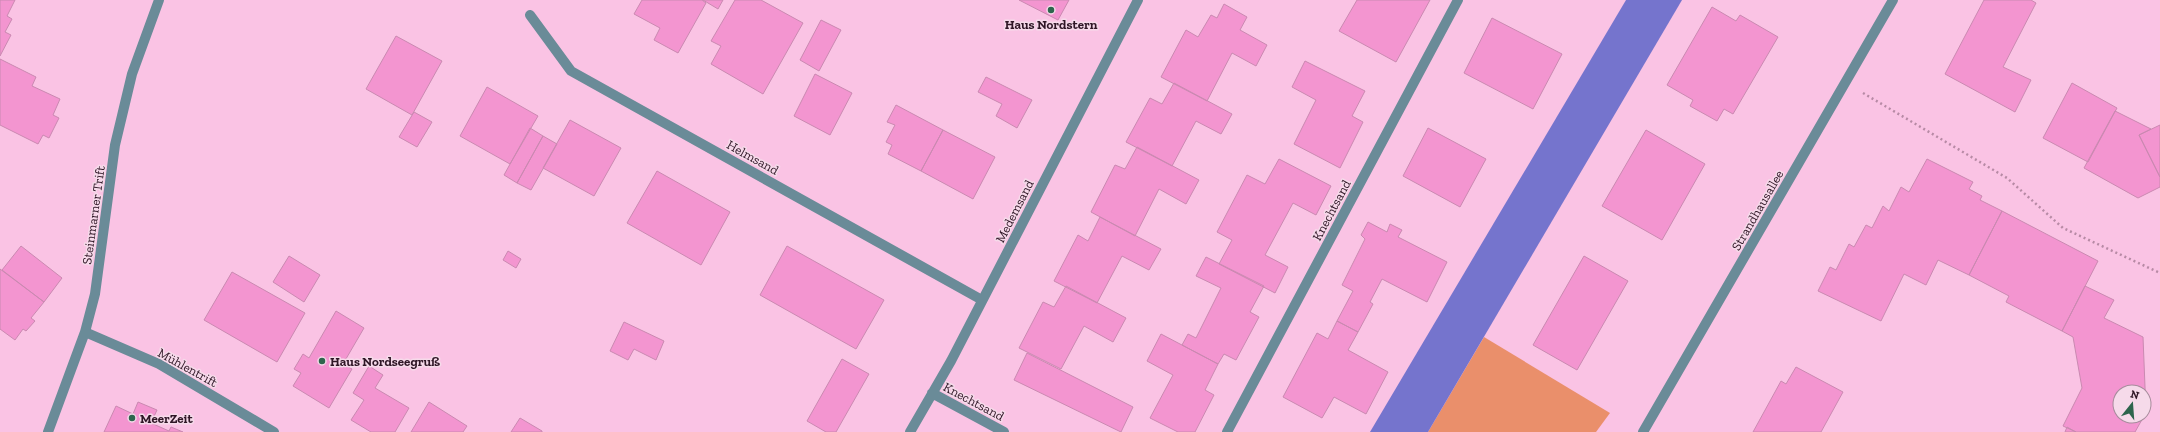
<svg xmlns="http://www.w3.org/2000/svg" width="2160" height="432" font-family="'Zilla Slab',serif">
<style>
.green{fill:#ea8f6b}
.water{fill:#7574cd}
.building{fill:#f395d0;stroke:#ca89b1}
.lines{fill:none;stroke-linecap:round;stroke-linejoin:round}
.path{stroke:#b78aa5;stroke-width:2.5;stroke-dasharray:2 3;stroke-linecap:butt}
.minor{stroke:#6a8b98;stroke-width:10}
.poi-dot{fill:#2e654d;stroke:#f6daea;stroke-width:1.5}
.labels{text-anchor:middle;stroke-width:3;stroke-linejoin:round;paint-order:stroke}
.poi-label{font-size:13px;font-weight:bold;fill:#2f1626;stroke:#f6daea;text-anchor:start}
.street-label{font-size:13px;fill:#2f1626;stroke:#f6daea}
</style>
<rect width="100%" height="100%" fill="#fac3e4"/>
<!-- green -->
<path class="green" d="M1484,337l126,76 -14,19h-168z"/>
<!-- water -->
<path class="water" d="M1626,0h56l-254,432h-58z"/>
<!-- building -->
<path class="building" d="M0,0h15l-8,16 5,3 -7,13 6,3 -11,21z
M642,0h60l4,3 -28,50 -24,-13 6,-12 -26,-14z
M703,0h20l-5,9z
M735,0h26l42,23 -40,71 -52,-30 10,-18 -10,-5z
M1019,0h50l-11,20z
M1357,0h73l-34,62 -57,-31z
M1984,0h47l5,3 -33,64 28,13 -16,32 -70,-38z
M1224,4l23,13 -7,13 27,15 -11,21 -24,-13 -25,48 -46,-24 25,-47 12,7 13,-22 6,3z
M1712,7l24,14 4,-6 38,22 -45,77 -9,-5 -7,12 -27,-15 3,-6 -26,-15z
M1492,18l70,36 -29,55 -69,-36z
M821,20l20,10 -22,41 -19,-11z
M396,36l46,25 -30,54 -46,-26z
M0,59l36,18 -4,9 28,13 -7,16 6,3 -10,20 -6,-3 -5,9 -38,-19z
M1305,61l60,30 -13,25 11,6 -23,46 -46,-24 22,-44 -24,-13z
M815,74l37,19 -22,42 -36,-19z
M986,77l46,23 -15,28 -21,-12 6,-12 -24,-12z
M1174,83l58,31 -11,20 -25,-13 -24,45 -46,-24 24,-44 12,6z
M2072,83l45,25 -29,54 -45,-24z
M487,87l51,29 -28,48 -50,-28z
M896,105l47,25 -22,41 -33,-17 4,-9 -6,-3 9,-17 -8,-3z
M2115,111l36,18 -12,6 21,42v10l-22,11 -54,-30z
M414,112l18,10 -15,25 -18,-10z
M570,120l51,28 -27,48 -51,-28z
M2160,125v52l-21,-42z
M530,128l13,8 -26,47 -13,-8z
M1428,128l58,31 -26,48 -57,-31z
M943,130l52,27 -22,42 -52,-28z
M1646,130l59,34 -43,76 -60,-34z
M543,136l14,8 -26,46 -14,-7z
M1137,147l62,33 -13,24 -27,-15 -24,47 -44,-24 24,-47 10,4z
M1279,159l52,27 -15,29 -23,-12 -28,52 23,12 -13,26 -56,-29 13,-24 -15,-8 30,-57 18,9z
M1927,159l46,23 -4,7 13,7 -2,4 22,11 -33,64 -31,-15 -12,25 -22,-11 -23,47 -63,-30 12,-24 6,3 13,-26 5,3 12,-22 6,3 11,-22 6,5 12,-24 8,5z
M657,171l73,41 -29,53 -74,-42z
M2002,211l96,50 -36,70 -56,-29 3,-6 -40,-21z
M1100,217l61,32 -12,21 -27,-14 -25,47 -43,-22 24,-46 10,6z
M1368,222l19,10 3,-8 12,6 -4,7 49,25 -20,40 -45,-23 -12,23 3,2 -15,28 -21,-11 16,-30 -11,-6 23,-46 -4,-4z
M21,246l41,32 -18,24 -42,-32z
M787,246l97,54 -28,49 -96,-54z
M508,251l13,8 -5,9 -13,-8z
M289,256l31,19 -16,27 -31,-20z
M1584,256l44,25 -51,89 -44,-25z
M1206,257l58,29 -14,26 9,5 -23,43 -12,-6 -6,10 -36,-19 6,-11 8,4 25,-50 -25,-12z
M0,269l44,33 -13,16 4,3 -9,10 -3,-2 -8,11 -15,-11z
M232,272l73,41 -28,49 -73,-42z
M1066,286l60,32 -13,24 -29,-16 -23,43 -42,-21 24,-46 11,5z
M2085,286l29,14 -10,18 39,19 3,75 -2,4v-24h-24v24h24l-9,16h-59l-13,-6 19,-38 -9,-51 -11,-6z
M336,311l28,17 -21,36 9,5 -23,39 -36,-22 8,-13 -7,-4 9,-15 6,4z
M1337,321l21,11 -10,18 40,22 -22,42 -32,-17 -12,21 -39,-21 34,-64 11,6z
M624,322l40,19 -8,19 -22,-11 -6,11 -18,-9z
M1161,334l57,30 -13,26 9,5 -19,37h-17l-28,-14 23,-43 -26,-14z
M1027,353l106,54 -12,25 -107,-52z
M842,359l27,15 -33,58h-10l-19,-11z
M369,366l14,9 -8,13 34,20 -14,24h-24l-20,-12 13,-20 -11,-7z
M1796,367l47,25 -22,40h-68l28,-51 5,3z
M138,402l19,8 -6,13 18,8 2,-4 12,5h-79l12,-26 17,8z
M429,402l38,24 -4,6h-52z
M520,418l22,13v1h-31z
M2067,427l9,5h-11z"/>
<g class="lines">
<!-- path -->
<path class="path" d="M1863,93l144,85 56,50 97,45"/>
<!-- minor -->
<path class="minor" d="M530,15l41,56 411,229
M85,332l74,32 115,68
M932,393l72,39
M48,432l37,-100 10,-38 20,-149 17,-71 27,-74
M910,432l41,-71 187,-361
M1227,432l231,-432
M1643,432l250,-432"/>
</g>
<!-- markers -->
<g class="poi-dot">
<circle cx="1051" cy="10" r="4"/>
<circle cx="322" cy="361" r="4"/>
<circle cx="132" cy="418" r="4"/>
</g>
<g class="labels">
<!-- poi labels -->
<g class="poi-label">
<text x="1051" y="29" text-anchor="middle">Haus Nordstern</text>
<text x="330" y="366">Haus Nordseegruß</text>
<text x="140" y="423">MeerZeit</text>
</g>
<!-- street labels -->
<g class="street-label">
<text transform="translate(753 157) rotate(29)" y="5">Helmsand</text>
<text transform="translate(1331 210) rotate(-62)" y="5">Knechtsand</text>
<text transform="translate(1757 210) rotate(-60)" y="5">Strandhausallee</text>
<text transform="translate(1014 211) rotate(-63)" y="5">Medemsand</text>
<text transform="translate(93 215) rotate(-82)" y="5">Steinmarner Trift</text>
<text transform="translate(188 367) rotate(29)" y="5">Mühlentrift</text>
<text transform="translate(974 401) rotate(28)" y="5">Knechtsand</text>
</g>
</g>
<!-- north arrow -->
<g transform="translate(2132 404) rotate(17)"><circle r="19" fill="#f6daea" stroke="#a68c9c"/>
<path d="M0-3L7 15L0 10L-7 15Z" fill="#2e654d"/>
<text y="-6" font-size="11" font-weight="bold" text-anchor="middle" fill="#2f1626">N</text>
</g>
</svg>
